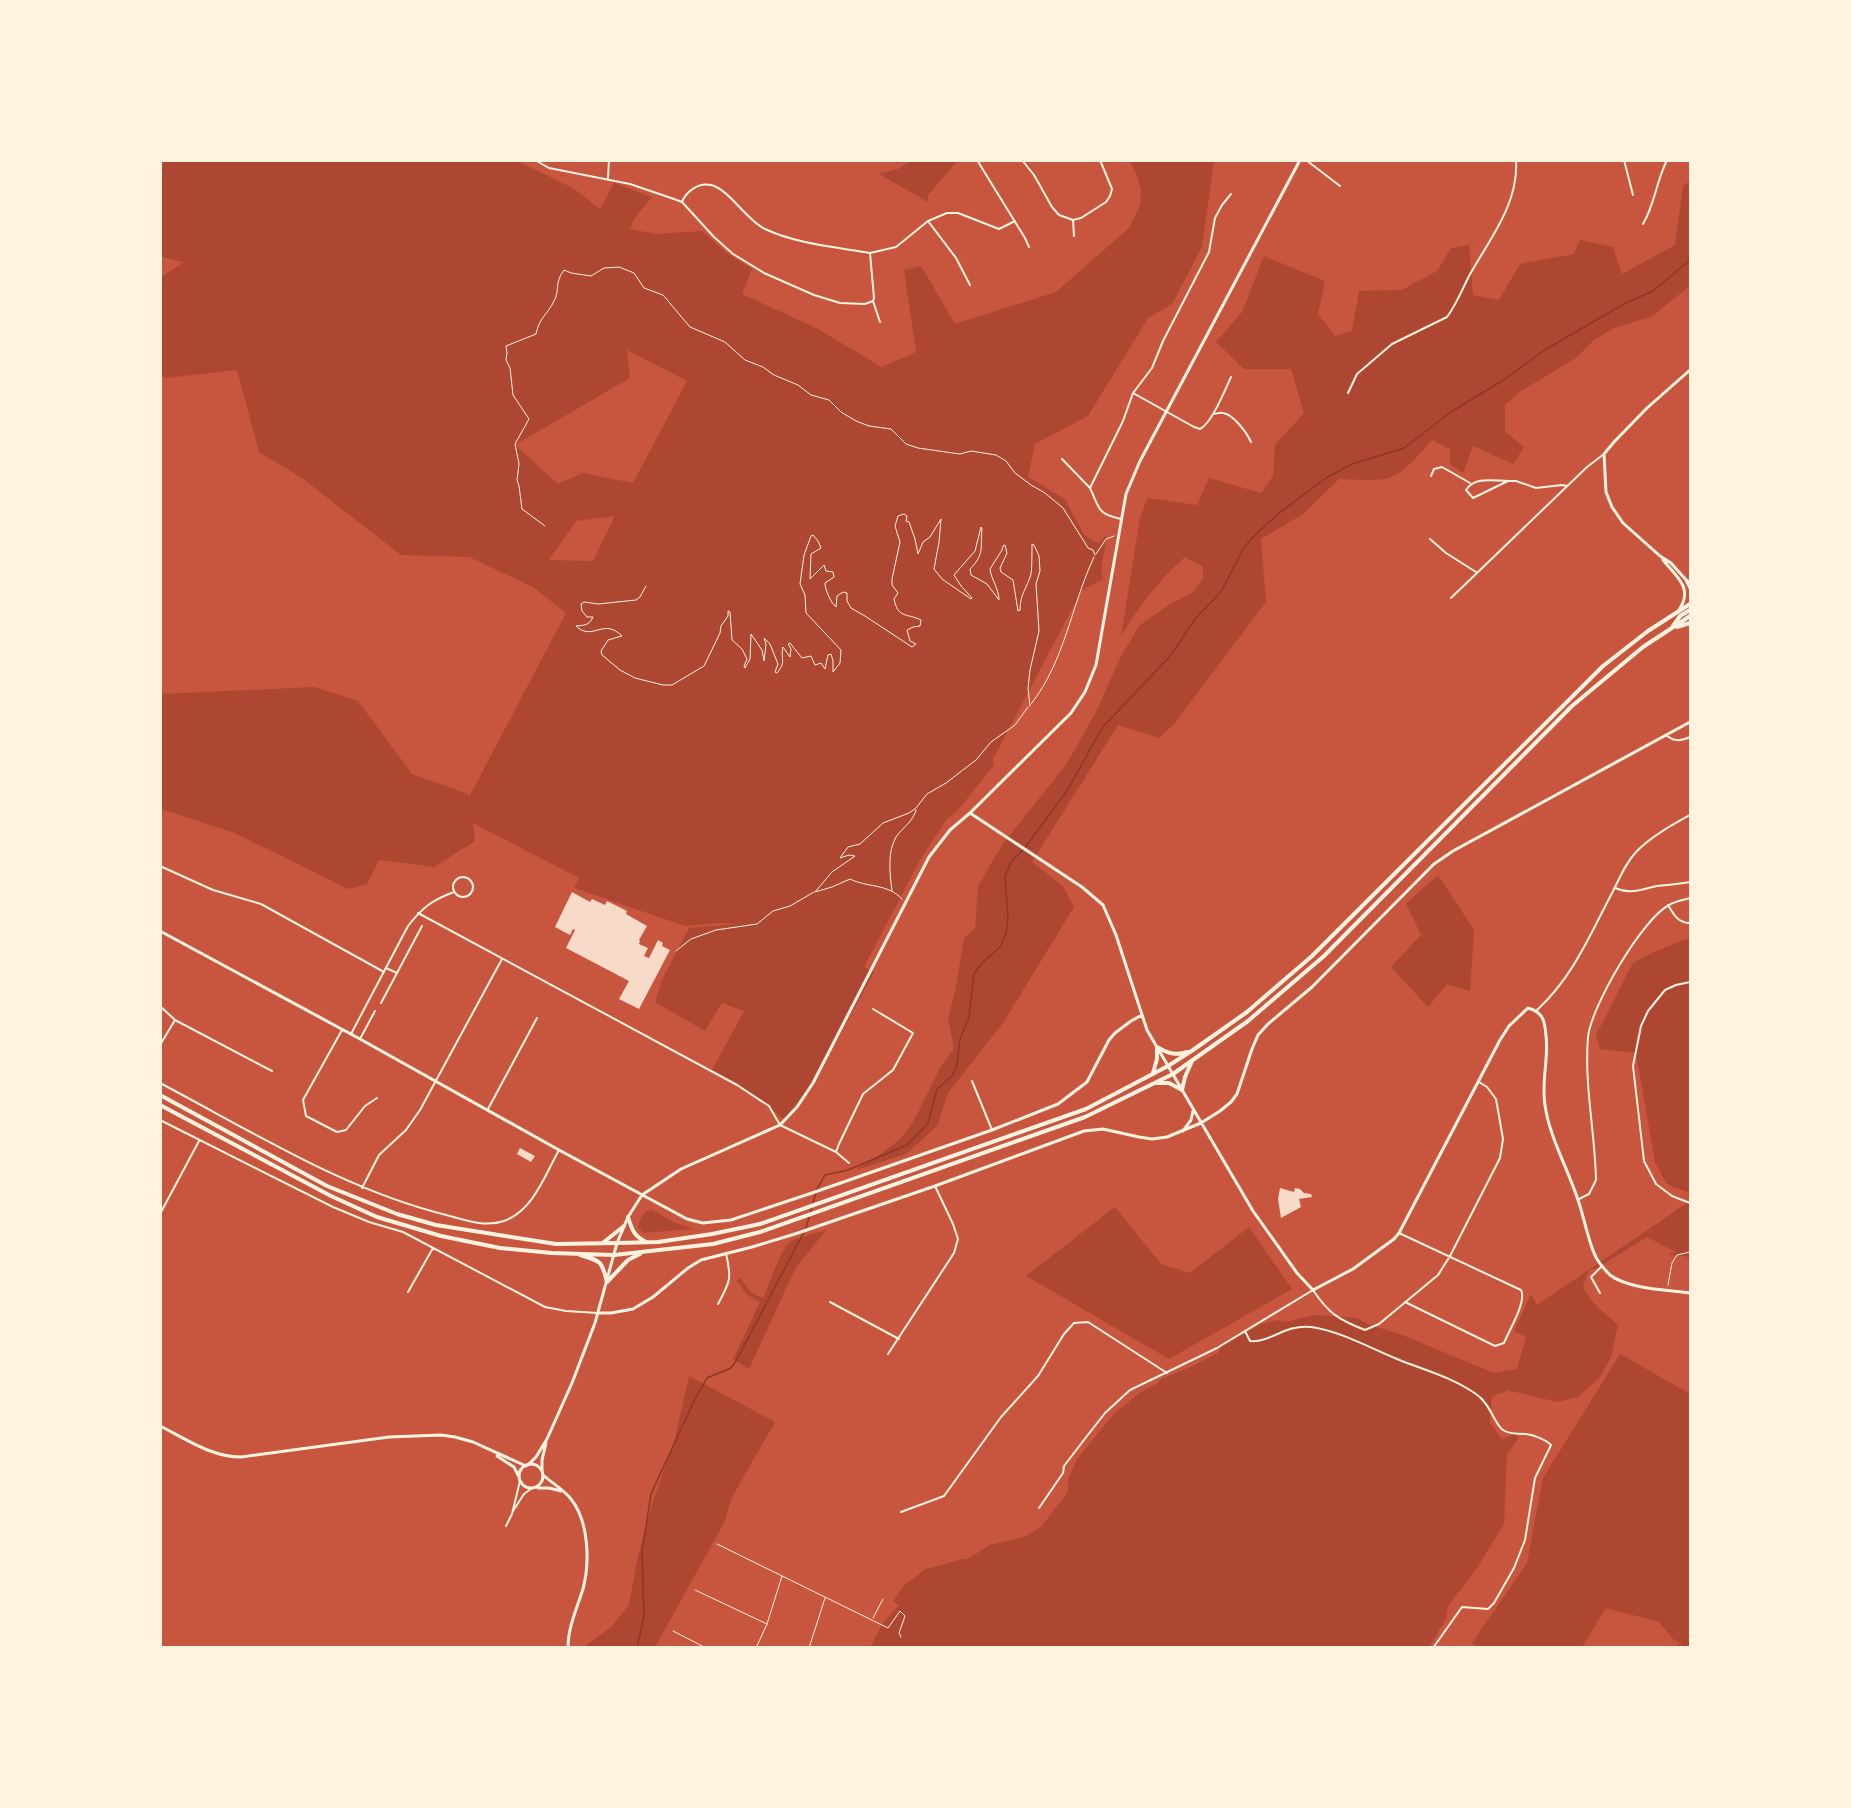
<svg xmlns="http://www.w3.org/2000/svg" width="1851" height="1808" font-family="'DejaVu Sans',sans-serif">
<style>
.green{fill:#ae4732;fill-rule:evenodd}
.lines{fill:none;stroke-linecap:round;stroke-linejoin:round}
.stream{stroke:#8f3625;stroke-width:1.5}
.building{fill:#f7dbc8}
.path{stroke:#fff3e0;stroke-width:1}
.service{stroke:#fff3e0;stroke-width:1}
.minor{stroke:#fff3e0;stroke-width:2}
.tertiary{stroke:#fff3e0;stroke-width:3}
.secondary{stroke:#fff3e0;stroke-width:3}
.trunk{stroke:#fff3e0;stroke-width:4}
</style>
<rect width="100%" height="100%" fill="#c8553d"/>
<!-- green -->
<path class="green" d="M160,161h357l56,27 27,21 14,-26 38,14 -18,22 -4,10 26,5 46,-3 25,22 25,16 -10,25 76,35 64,38 34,-15 -12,-82 17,-4 34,58 101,-32 73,-64 11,-23 1,-15 -4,-14 -7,-15h84l-12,86 -30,57 -24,14 -60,98 -53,28 -7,33 37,22 19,36 14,8 9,-8 -6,34 2,10 -21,11 -89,169 1,6 -35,44 -12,10 -14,21 -13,20 -56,107 10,5 -60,111 -30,36 -45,-35 -27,-14 32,-59 -22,-8 -17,28 -50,-29 7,-22 27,-52 52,-4 -23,-1 -33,3 -111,-38 5,-10 -106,-55 2,18 -41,26 -55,-7 -12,24 -19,5 -113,-56 -74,-24v-115l153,-7 44,14 54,73 56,20 1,3 97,-184 -33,-26 -64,-30 -68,-2 -99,-77 -43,-26 -22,-82 -71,8 -5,-2v-99l23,-15 -23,-5zM627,350l60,31 -54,102 -50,-10 -25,11 -43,-39 115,-67zM615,516l-22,45 -44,-1 27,-39z
M911,161v-1l46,1 -29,34v7l-49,-28 19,-5z
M1690,181v105l-38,30 -40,13 -18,11 -18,18 -55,33 -16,14v27l19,15 -11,17 -40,-18 -10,27 -13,-9v-15l-18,-9c-10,11 -28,34 -44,38 -15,4 -33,1 -49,1l-36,35 -42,25 5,63 -92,122 -15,14 -41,-13 -86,137 31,24 11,21 -71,116 -55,70 -11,33 -31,28 -50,16c15,-10 42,-26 52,-40 18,-26 25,-58 46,-81l-6,-31 7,-26 9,-54 11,-9 3,-43 24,-41 64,-80 30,-53 25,-56 19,-31 27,-19 26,-14 10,-13v-12l-18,-10c-26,23 -46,49 -64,79l19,-118 7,-20 50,7 12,-27 52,15 12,-17 2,-31 29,-32 -13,-44h-47l-28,-27 26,-30 22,-56 61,25 -7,33 17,22 17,-5 7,-40 43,-1 35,-19 14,-23 18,-3 4,50 26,5 21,-36 54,-10 6,-14 33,7 9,27 53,-29 8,-59z
M1438,875l36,55 -4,61 -23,-7 -19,23 -37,-40 30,-32 -15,-31z
M1690,938v255l-23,-9 -12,-22 -19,-109 -36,-4 -4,-14 37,-72 18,-10z
M1690,1201v58l-5,-3 -14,-1 -2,-1 7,-2 -29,-15 -50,31 -8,2 -6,16c6,16 22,27 35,39l-7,32 -11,20 -22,20 -21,5 -50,-12v1l-15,5 -2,27 12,16 12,-5 5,4 -12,16 -3,70 -25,41 -31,41 -2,13 -17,28 -559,1 12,-24 17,-19 -6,-4 10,-15 23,-17 37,-10h5l22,-14 34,-8 17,-10 27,-35v-13l9,-20 37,-45 25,-21 19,-10 3,-4 27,-11 30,-15 4,-7 39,-22 17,-4 7,2 30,-7 42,3 10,6 33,10 94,39 23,-4 9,-32 -12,-6 17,-37 6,11z
M1115,1207l46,57 29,9 59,-46 43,62 -123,70 -143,-83z
M652,1210l24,13 18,6 -51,4 -5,-6 2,-7 6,-9z
M826,1230l-31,39 -46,100 -16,-10 27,-57 -13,-7 -10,-14 3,-4 10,15 13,6c6,-12 18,-50 27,-56 6,-4 27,-9 36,-12z
M1620,1354l70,40v253h-13l1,-2 4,-1 -8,-4 -15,-18 -53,-14 -24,39h-105l-5,-4 55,-80 16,-85z
M689,1376l86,46 -43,75 -8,26 -69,124h-71l27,-20 18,-22 9,-49 13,-49 24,-69z"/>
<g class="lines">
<!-- stream -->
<path class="stream" d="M806,1228l11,-39 8,-14 23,-5 59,-25 21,-22 9,-34 15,-13 5,-11 3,-26 9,-22 5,-43 7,-10 19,-17 6,-13 2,-15 -3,-42 6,-15 13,-13 43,-58 35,-63 69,-73 24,-36 26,-27 22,-43 9,-11 26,-24 48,-36 26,-14 52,-16 47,-36 54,-33 41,-30 78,-45 29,-13 37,-31
M637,1648l7,-32 -2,-64 9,-58 43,-93 13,-23 24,-10 5,-7 68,-129"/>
</g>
<!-- building -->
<path class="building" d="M572,892l18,10 2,-3 13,6 2,-4 20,10 -1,3 21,12 -8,14 1,1 -1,3 9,4 -4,8 5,2 9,-18 5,3 -1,3 8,4 -31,59 -20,-10 10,-18 -63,-33 9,-18 -2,-1 -3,6 -15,-8z
M520,1148l15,8 -4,6 -14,-8z
M1280,1188l14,4 1,-4 5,1 4,4 7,1 1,3 -13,2 2,8 -20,11 -3,-19z"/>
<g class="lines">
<!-- path -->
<path class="path" d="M545,526l-23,-17 -3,-23 -2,-6 2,-16 -4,-20 14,-25 -16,-24 -3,-27 -4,-8 1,-7 -1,-7 30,-12c3,-16 12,-20 18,-33 6,-10 0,-18 10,-31l7,3 20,3 13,-8 15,-1 15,6 10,15 19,7 27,32 35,15 20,18 18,7 11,8 24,10 13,10 18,5 12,12 15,9 13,5 22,3 15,15 12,4 42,6 11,-3 25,4 10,6 9,12 16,12 14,8 18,15 22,35 3,5 5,2 2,5
M1096,554l10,-15 8,-3
M646,586l-6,11 -4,3 -38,4 -14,-2 -3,2 1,7 5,6h6c-4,9 -9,8 -17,9 17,16 27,-9 46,10l-14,4 -7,11 1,4 18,15 15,8 28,7h9l32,-19 16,-33 1,-7 7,-10v-5l2,1 2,28 10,9 5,10 -3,7 1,2 5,-9 1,-25 11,16 2,11 2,-17 -2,-6 6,6 8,20 -3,8 2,1c10,-12 3,-14 6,-26l7,10 1,-8 -3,-5 2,-1 12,15 9,-2 4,9 6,-2 4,6 3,-14 3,-1 2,7v11l7,-9 1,-13 -35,-37 -1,-18 -5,-11 4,-29 7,-19 2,-1 5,6 3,7 -10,6 -1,25 14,-14 2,6 7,1 1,5 -9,6c0,7 6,20 11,24l1,-11 6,-4 4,1v8l4,7 14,8 47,31 4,-3 -6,-3 -3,-11 6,-3 7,-1 1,-6c-14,-7 -23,-1 -27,-21l4,-6 -6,-8v-6l8,-37 -5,-16 3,-10 6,-2 3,2 -1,5 3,1 6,17 3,15 5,-12 7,-5 11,-18 -2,23 -5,27 8,10 29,20 1,-1 -11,-12 -7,-11 21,-24 6,-24 1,2c-2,19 3,25 -12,40l1,6 16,9 12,16c0,-11 -8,-21 -9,-31l12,-19 1,-4 2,-1 2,8 -7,15 1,4 12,8 5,31 2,-1c0,-16 7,-22 11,-36 1,-6 1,-23 1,-30l2,1 5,11 1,15 -4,13 3,47 -9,39 -2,18 2,18
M1031,704c34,-43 40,-98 63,-147
M892,891c-2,-16 -5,-39 4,-54 7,-10 17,-15 20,-27
M902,899c-15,-16 -34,-11 -52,-20l-18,8 -17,5 17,-20 23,-16 -6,-1 -9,3 8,-11 12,-3 23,-21 26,-10 7,-5 11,-14 19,-11 30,-23 15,-18 24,-17 13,-18
M676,951l15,-12 25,-9 41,-6 16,-13 17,-5 24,-14
M1668,1285l4,-22 5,-8 13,-3"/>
<!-- service -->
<path class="service" d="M717,1544l171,84 12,-17 5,5 -6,17 2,4
M695,1590l72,34
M873,1618l10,-19
M673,1631l33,17
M756,1648l11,-24 15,-48
M809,1648l16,-50"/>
<!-- minor -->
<path class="minor" d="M535,160l14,8 81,16 44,15 8,3 32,35 19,17 31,19 50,22 26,8 25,1 8,-3 1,-3 -4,-45 26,-6 32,-26 19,-8h11l41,16 16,-8
M977,160l48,78 4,9
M1022,160l12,15 18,32 7,8 14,5 8,-2 25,-16 4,-6 2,-7 -12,-29
M1306,160l34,26
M1624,160l9,35
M608,178l1,-18
M682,202c4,-10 16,-20 29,-17 18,4 35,35 54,44 32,15 70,18 105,24
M1073,220l1,16
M928,221l28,37 14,27
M1643,224c12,-20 13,-42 24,-64
M873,301l7,21
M1231,377c-6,13 -19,46 -31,52l-6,-2 -61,-34 19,-25 11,-27 46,-89 6,-34 7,-13 9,-11
M1348,393l9,-19 35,-30 55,-27c9,-12 15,-27 22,-41 20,-36 50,-72 47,-116
M1213,414c3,0 7,-2 10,-1 10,1 24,20 28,29
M1062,459l28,29
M1431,476l3,-7 8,-2 28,16
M1508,481c-14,0 -33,-5 -42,9l7,8 35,-17h8l20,7 26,-3 5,1
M1121,519c-24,-5 -21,-10 -31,-31l33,-67 10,-28
M1430,539l16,14 30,19
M1451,598l136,-131 17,-13
M1666,735c8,7 15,6 24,2
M160,866l53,24 48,14 123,68
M453 887a10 10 0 1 1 20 0a10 10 0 1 1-20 0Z
M1615,888c16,7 26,1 42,-2 11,-1 22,-2 33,-4
M1668,905c6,10 10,18 22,18
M418,913l319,172 32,21 11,19 56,27 3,-8 24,-50 30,-24 20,-37 -40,-24
M386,968l11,5
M1690,982l-14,3 -11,5 -17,21 -7,15 -8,40 11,95 12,23 16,12 18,7
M381,1003l41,-77
M160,1006l15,14 97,51
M1537,1010c35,-32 52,-73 74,-115 8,-15 14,-32 26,-44 15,-15 35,-26 53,-36
M342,1030l-39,70 3,16 31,16 9,-2 19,-24 12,-8
M351,1034l57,-108c14,-18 24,-26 46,-34
M360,1039l15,-28
M160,1045l15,-25
M972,1081l20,49
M160,1083c95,50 186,108 290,133 18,5 36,11 54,5 29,-10 41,-46 55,-71
M488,1109l49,-91
M160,1120l173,87 36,15 34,10 142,75 21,4 32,2
M1690,1141v11
M836,1152l13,11
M362,1188l17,-33 27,-25 14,-20 82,-151
M1579,1199l10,-5 7,-14c-1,-48 -12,-96 -8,-143 3,-30 54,-118 81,-132 6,-4 15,-5 21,-7
M160,1214l39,-73
M1399,1233l122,57c6,12 -12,40 -17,53l-9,3 -90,-44
M408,1292l25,-44
M1600,1293l-9,-16 11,-11
M830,1302l69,37
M718,1304c12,-22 14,-25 8,-50
M1245,1331l5,10c21,2 34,-17 61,-14 29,4 59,21 86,32 27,11 55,18 79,35 14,9 19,31 27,36 7,5 15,3 23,4 7,1 19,5 25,11l-16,33 -10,62 -11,28 -20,35 -6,6 -26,-2 -29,41
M888,1354l66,-101 4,-14 -5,-15 -18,-38
M1039,1508l24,-35 1,-7 23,-30 18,-23 25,-23 87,-42 96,-58c15,23 26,30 52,40l14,-6 59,-49 12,-19 50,-98 3,-19 -7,-40 -9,-12 -8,-5
M513,1511l11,-17 8,-6
M901,1512l43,-16 57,-79 37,-41 26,-42 10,-11 14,-1 79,51
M506,1526l6,-12 8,-33"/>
<!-- tertiary -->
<path class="tertiary" d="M1663,560c13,16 31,28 16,50
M1687,581l-16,-18 -11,-7 -37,-33 -11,-16 -6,-15 -2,-38 10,-12 33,-34 43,-38
M970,813l112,74 21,18 13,30 31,95 106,181 44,62 16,17 40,-21 41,-30 5,-6 101,-193 9,-14 19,-18c15,4 17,13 18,28 3,22 -5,46 -1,69 4,31 23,64 33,95 6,17 9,36 16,53 3,8 10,16 16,22 18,14 59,15 80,18
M160,931l200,108 199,111 128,69 16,4 28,-3 81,-27 180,-63 66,-26 29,-22 22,-42 6,-7 16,-12 11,-6
M1183,1131l8,-11 2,-9
M598,1313h13l22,-4 20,-12 35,-29 13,-8 51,-13 46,-14 137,-47 149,-55 19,-2 36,8 13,2 15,-2 34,-14 19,-12 11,-9 6,-8 15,-45 6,-14 10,-11 44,-37 122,-123 19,-13 237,-129
M528,1465l8,-8 11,-18 25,-56 23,-60 22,-80 11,-26 14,-22 39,-26 99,-44 17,-18 16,-24 116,-226 21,-27 20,-17 101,-100 14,-21 11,-27 30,-171 14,-33 160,-301
M542,1471v-11l4,-17"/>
<!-- secondary -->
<path class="secondary" d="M160,1426c26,13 51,31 81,31l148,-20 52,-2 14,2 18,5 53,24
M497,1456l17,11 4,8
M519 1476a12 12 0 1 1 24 0a12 12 0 1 1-24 0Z
M543,1475c9,8 21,15 28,24 18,23 19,63 12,90 -6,19 -15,38 -15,59
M538,1488h11l12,3"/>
<!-- trunk -->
<path class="trunk" d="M1687,581l3,6
M1673,626l7,-10 10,-6
M1677,627l13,-4
M1157,1047c10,6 19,9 30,5
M1153,1073l4,-14v-11
M1157,1083h12l13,7 3,-13 7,-16
M160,1095l167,91 70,28 39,11 120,19 61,-1 41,-1 54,-8 48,-10 326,-115 82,-43 25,-16 54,-38 65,-56 291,-290 45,-35 42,-27
M160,1105l171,91 46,21 64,19 59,12 52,5 62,2 99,-11 47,-12 325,-115 88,-43 75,-53 76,-65 248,-250 71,-59 47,-31
M628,1217c4,13 6,19 18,25
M604,1242l20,-16
M580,1255c21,6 22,6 27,27
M607,1282l21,-22 12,-6"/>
</g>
<!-- border -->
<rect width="1851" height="1808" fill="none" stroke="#fff3e0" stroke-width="324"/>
</svg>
